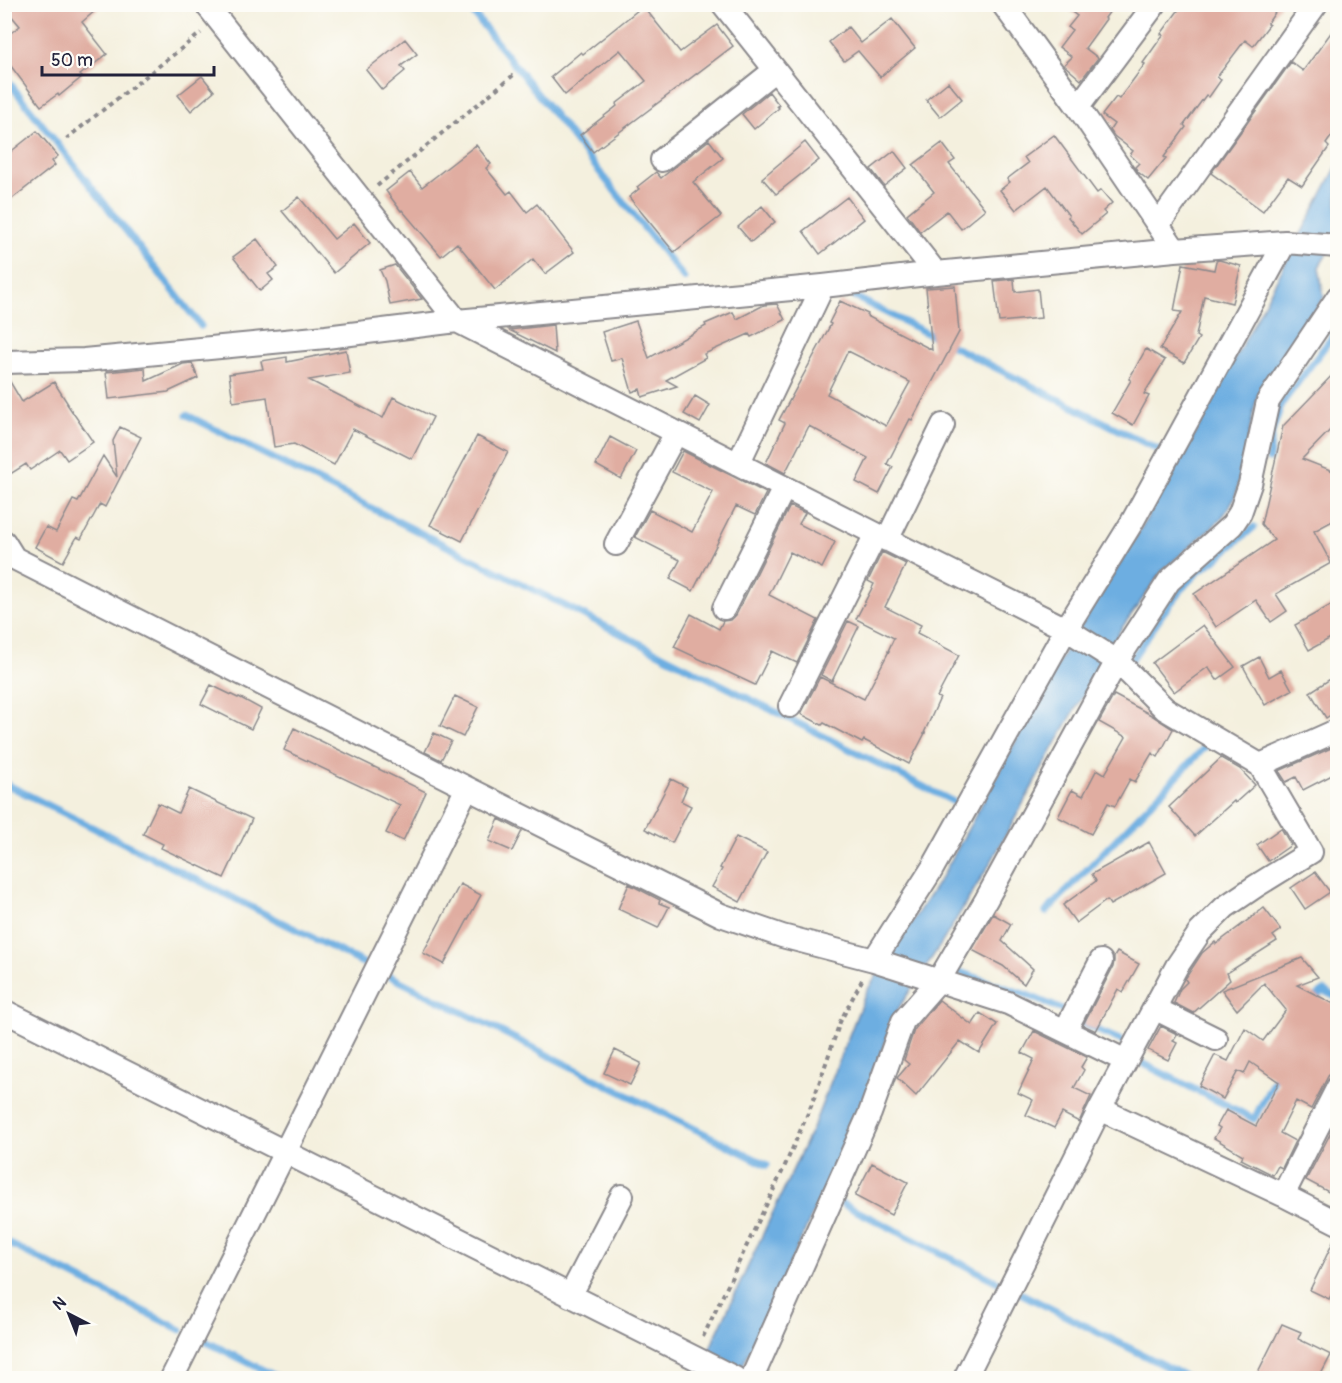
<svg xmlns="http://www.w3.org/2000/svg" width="1342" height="1383" font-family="Pangolin,sans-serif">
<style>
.water{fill:#6daee1;stroke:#48688e;stroke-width:1.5}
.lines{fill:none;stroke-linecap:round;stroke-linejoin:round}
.stream{stroke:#6daee1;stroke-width:7}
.building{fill:#e0ada1;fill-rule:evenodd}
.minor-casing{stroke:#8b898c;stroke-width:26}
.path{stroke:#8b898c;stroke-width:4;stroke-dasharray:4.5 4.5;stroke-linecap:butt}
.minor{stroke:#fff;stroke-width:22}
</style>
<rect width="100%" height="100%" fill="#fdfcf7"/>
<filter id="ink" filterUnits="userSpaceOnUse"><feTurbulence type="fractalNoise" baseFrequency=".0167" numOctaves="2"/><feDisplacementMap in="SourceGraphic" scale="12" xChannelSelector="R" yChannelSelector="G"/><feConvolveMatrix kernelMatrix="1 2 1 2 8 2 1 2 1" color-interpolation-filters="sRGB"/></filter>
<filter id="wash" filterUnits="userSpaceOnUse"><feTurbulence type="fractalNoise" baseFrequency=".008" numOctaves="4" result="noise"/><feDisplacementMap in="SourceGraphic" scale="24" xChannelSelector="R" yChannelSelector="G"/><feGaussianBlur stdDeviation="1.35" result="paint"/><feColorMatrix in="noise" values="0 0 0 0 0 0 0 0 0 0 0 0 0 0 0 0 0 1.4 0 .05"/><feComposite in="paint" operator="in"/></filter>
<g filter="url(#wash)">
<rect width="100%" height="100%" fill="#f4f0de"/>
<!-- water -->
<path class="water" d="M1337,166v71l-18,30 5,30 -67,99 -21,98 -8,15 -8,11 -57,50 -42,59 -57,100 -73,133 -50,82 -45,68 -31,88 -128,278h-41l119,-256 51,-130 78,-119 120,-220 63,-101 52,-88z"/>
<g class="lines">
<!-- stream -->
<path class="stream" d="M466,4l218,274
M4,76l197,250
M855,297l304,153
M187,415l769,388
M1269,459l3,-26 9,-28 57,-76
M1132,659l31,-46 23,-29 14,-14 16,-11 38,-32
M4,783l361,181
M1046,912l160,-166
M954,970l73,25 36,15
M388,975l379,190
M1313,1003l4,-7 7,-5 14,7
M1083,1024l39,17
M1138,1061l116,58 24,-47
M843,1204l159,80
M4,1241l177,89
M1020,1293l169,85
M205,1341l74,37"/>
</g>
<g id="blocks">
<!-- building -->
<path class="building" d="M4,4h99l-21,18 25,32 -27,21 2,2 -23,19 -1,-2 -17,12 -37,-49v-19l16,-12 -16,-19z
M1061,4h54l-10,14 1,1 -21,29 13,10 -17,22 -17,-15 8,-8 -13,-10 13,-17 -4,-3 9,-11z
M1183,4h98l-14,20 2,1 -16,21 -8,-6 -28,37 4,3 -12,17 -3,-2 -22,30 2,2 -22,30 2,1 -18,22 -10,-8 -3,-5 4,-4 -9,-8 3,-4 -19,-15 -4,-6 4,-6 -12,-9 14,-18 3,2 26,-35 -2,-1 20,-28 -2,-1z
M643,6l37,46 37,-27 16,21 -140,106 -13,-17 37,-29 -1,-2 30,-23 -26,-31 -55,45 -14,-18 30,-25 2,2z
M892,19l23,29 -35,29 -22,-26 -14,10 -15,-19 19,-15 13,16z
M1338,23v104l-12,17 3,3 -27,39 -14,-9 -25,34 -52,-38 80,-111 12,9z
M405,39l12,15 -16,12 4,5 -23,19 -16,-20z
M202,76l12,15 -23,20 -13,-16z
M948,82l14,17 -22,18 -14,-17z
M769,92l10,13 -2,1 2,2 -25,21 -12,-15z
M37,131l21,25 -6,5 3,4 -51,40v-48z
M1054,135l43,58 4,-3 11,13 -9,8 3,3 -24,20 -14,-17 1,-1 -22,-30 -31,24 -16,-20 10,-8 -3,-3 21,-16 -4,-6z
M709,140l14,18 -30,24 28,34 -47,36 -45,-55 10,-8 -2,-2 19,-15 5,6z
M805,142l14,18 -43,34 -14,-16z
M942,143l13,17 -6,4 36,45 -24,20 -14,-18 -27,21 -13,-18 27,-22 -21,-27z
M476,145l15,19 -5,4 21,26 4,-3 16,21 10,-8 37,48 -29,22 -12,-15 -38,31 -38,-47 -16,13 -39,-46 -1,1 -15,-20 24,-19 12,15z
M894,151l13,17 -23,18 -13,-17z
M299,197l35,42 20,-16 16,20 -36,30 -52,-62z
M847,197l17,22 -44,35 -17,-23z
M762,206l13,16 -24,20 -13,-15z
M257,239l21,28 -10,7 5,6 -13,11 -27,-34z
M1219,260l22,6 -9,37 -28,-7 -8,40 3,2 -15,25 -24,-14 22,-37 -8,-1 9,-47 31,6 2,-9z
M395,265l27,34 -32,6 -5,-24 -5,-11z
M1014,279l1,13 23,-3 3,29 -42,4 -5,-41z
M955,286l4,46 -47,88 -2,-1 -23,45 6,3 -14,27 -23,-12 12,-24 -59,-32 -24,47 -19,-10 19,-40 -6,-3 52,-96 -2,-1 11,-22 28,13 -1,2 65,34 -6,-62zM848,351l62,31 -24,44 -59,-32z
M777,304l8,16 -34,17 -2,-3 -45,20 2,4 -40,22 11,6 -35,11 -2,-8 -8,3 -10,-34 -11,3 -9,-29 34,-11 13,37 57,-32 -1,-2 28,-12 4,7 27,-14z
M553,325l2,28 -46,-23z
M1146,349l19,11 -21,34 5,2 -16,29 -21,-12 19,-33 -2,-1z
M346,350l4,23 -41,7 74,38 10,-21 40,20 -21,42 -59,-30 -19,36 -40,-21 -20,3 -7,-50 -34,5 -4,-28 34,-5 -2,-8 26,-4v5z
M192,363l6,15 -30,14 -59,7 -3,-27 39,-4 1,13 37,-17z
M1338,369v53l-36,37 36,14v45l-24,13 17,32 -55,31 11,17 -16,11 -15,-22 -40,27 -22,-33 80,-54 -13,-16 22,-98z
M4,375h2l16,27 32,-20 14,22h-1l26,38 -26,18 -7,-10 -30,20 -4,-6 -22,14z
M695,396l15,9 -10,18 -16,-9z
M120,427l21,10 -36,70 -5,-3 -19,35 -4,-2 -14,25 -28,-15 11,-20 10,5 17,-32 5,2 25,-46 14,21 -4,-36z
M477,436l31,16 -46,89 -32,-16z
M610,437l26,14 -15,28 -25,-14z
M683,451l83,42 -11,22 -19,-9 -43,85 -23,-12 10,-19 -45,-23 15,-27 42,22 21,-40 -41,-20z
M790,506l15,7 -6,11 36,18 -13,26 -32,-16 -21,43 49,25 -21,43 -25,-12 -17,34 -81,-38 17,-33 28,15 4,-8 8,-1 5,-5z
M882,552l24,12 -21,43 36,18 -4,8 42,22 -22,42 3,1 -16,35h1l-16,31 -45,-24 -2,3 -38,-20 -2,2 -21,-11 19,-37 44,22 25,-48h-1l6,-13 -38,-19 18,-35 -6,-3z
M1338,601v33l-29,16 -14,-25z
M848,621l11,5 -27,55 -11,-6z
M1203,625l32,42 -18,13 -9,-13 -34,25 -22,-29z
M1259,657l10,20 12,-7 11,20 -27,15 -22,-39z
M1338,674v36l-12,8 -16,-26z
M211,685l27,13 1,-1 22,12 -10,20 -50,-25z
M1114,695l39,21 20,13 -15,28 -6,-4 -17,29 -5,-3 -15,27 -7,-3 -17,31 -33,-17 14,-27 11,6 14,-27 8,5 21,-37 -27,-15z
M455,696l23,11 -15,30 -23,-11z
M294,728l132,64 -23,49 -17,-8 14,-28 -116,-55z
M434,733l17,8 -10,19 -16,-8z
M1338,745v27l-35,18 -7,-13 -10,5 -7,-11z
M1221,758l19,11 15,16 -20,18 -1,-2 -39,35 -26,-29z
M671,779l16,8 -6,14 10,5 -19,37 -27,-14z
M189,789l63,30 -28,59 -63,-30 2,-4 -20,-10 15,-31 20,10z
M499,819l23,12 -10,20 -23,-10z
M1281,828l10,17 -23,16 -11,-16z
M736,837l31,15 -27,50 -28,-15 10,-18 -2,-1z
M1149,842l17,31 -56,32 -3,-5 -31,23 -13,-18 33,-24 -4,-7z
M1315,872l15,20 -25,17 -14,-21z
M460,884l21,11 -37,69 -21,-11z
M629,884l31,16 -1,3 10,4 -11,21 -40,-19z
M1264,908l17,22 -8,6 4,5 -50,32 3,7 -37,33 -19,-10 6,-14 7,-7 -2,-3 17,-26 13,-11 1,2z
M993,914l18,10 -9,17 31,28 -9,15 -21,-18 -31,-16z
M1117,952l22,12 -16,28 -5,-3 -22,42 -13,-6 30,-58 1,-6v-4z
M1302,958l16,19 -21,8 41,21v51l-27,52 -15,-8 -16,32 15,8 -13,27 -4,-2 -5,9 -32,-16 2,-4 -29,-17 6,-10 -3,-2 9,-16 30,16 23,-44 -29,-20 -6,12 -6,-3 -15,28 -24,-13 16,-31 13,6 17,-33 18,13 23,-31 -22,-27 -27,27 -15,-20z
M939,1000l33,25 8,-12 17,11 -18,29 -19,-12 -44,55 -19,-18 12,-14 -5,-4 10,-30z
M1161,1026l16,8 -4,7 4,2 -9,17 -20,-10z
M1034,1031l53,26 -6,10 3,3 -10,18 17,8 -12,26 -17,-9 -8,15 -28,-13 7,-15 -15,-7 16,-34 -12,-6z
M615,1050l26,13 -11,22 -26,-12z
M1338,1119v78l-32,-17z
M872,1163l36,19 -17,33 -36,-19z
M1336,1236h2v46l-9,17 -19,-9z
M1282,1324l19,8 -3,7 33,16 -12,23h-64z"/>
</g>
</g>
<g filter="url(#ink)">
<use href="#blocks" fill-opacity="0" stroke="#8b898c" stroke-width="1.5"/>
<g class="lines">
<defs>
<path id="minor" d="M206,4l251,317 419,213 190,95 51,32 48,48 95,56 51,87 -55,34 -31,21 -25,25 -23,34 -77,143 -135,269
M723,4l213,269
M1003,4l75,103 97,143
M1078,107l77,-103
M662,160l113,-90
M1158,225l158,-221
M4,362l80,-2 242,-23 131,-16 366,-35 113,-13 239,-23 110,-8 53,4
M738,464l85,-178
M887,540l56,-115
M4,542l10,16 453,230 254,127 61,21 92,24 134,43 118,58
M616,544l60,-111
M724,608l60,-120
M790,706l86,-172
M1260,765l78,-35
M874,960l58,-91 134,-240 65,-105 154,-282
M1154,1008l62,31
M4,1011l731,367
M1065,1031l36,-70
M1100,1109l183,86 55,28
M1283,1195l55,-108
M570,1296l52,-100
M172,1378l295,-590
M752,1378l118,-265 33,-92 36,-41 47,-80 131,-239 52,-80 63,-56 8,-12 10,-29 18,-83 70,-104"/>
</defs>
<!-- minor casing -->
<use href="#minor" class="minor-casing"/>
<!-- path -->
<path class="path" d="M66,139l135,-106
M377,186l139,-113
M703,1337l80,-167 29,-66 28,-82 22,-42"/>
<!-- minor -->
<use href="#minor" class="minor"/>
</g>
</g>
<!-- margin -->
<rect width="1342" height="1383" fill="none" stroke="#fdfcf7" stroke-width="24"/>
<!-- north arrow -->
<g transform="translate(69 1314) rotate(318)" stroke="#fdfcf7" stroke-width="4.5" paint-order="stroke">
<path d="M0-4.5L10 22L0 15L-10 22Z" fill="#22223b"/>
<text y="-9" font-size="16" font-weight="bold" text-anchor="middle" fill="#22223b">N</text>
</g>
<!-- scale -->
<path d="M42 66v9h172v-9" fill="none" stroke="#22223b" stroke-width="3"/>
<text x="51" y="66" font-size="18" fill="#22223b" stroke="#fdfcf7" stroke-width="4.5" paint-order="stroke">50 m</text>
</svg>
